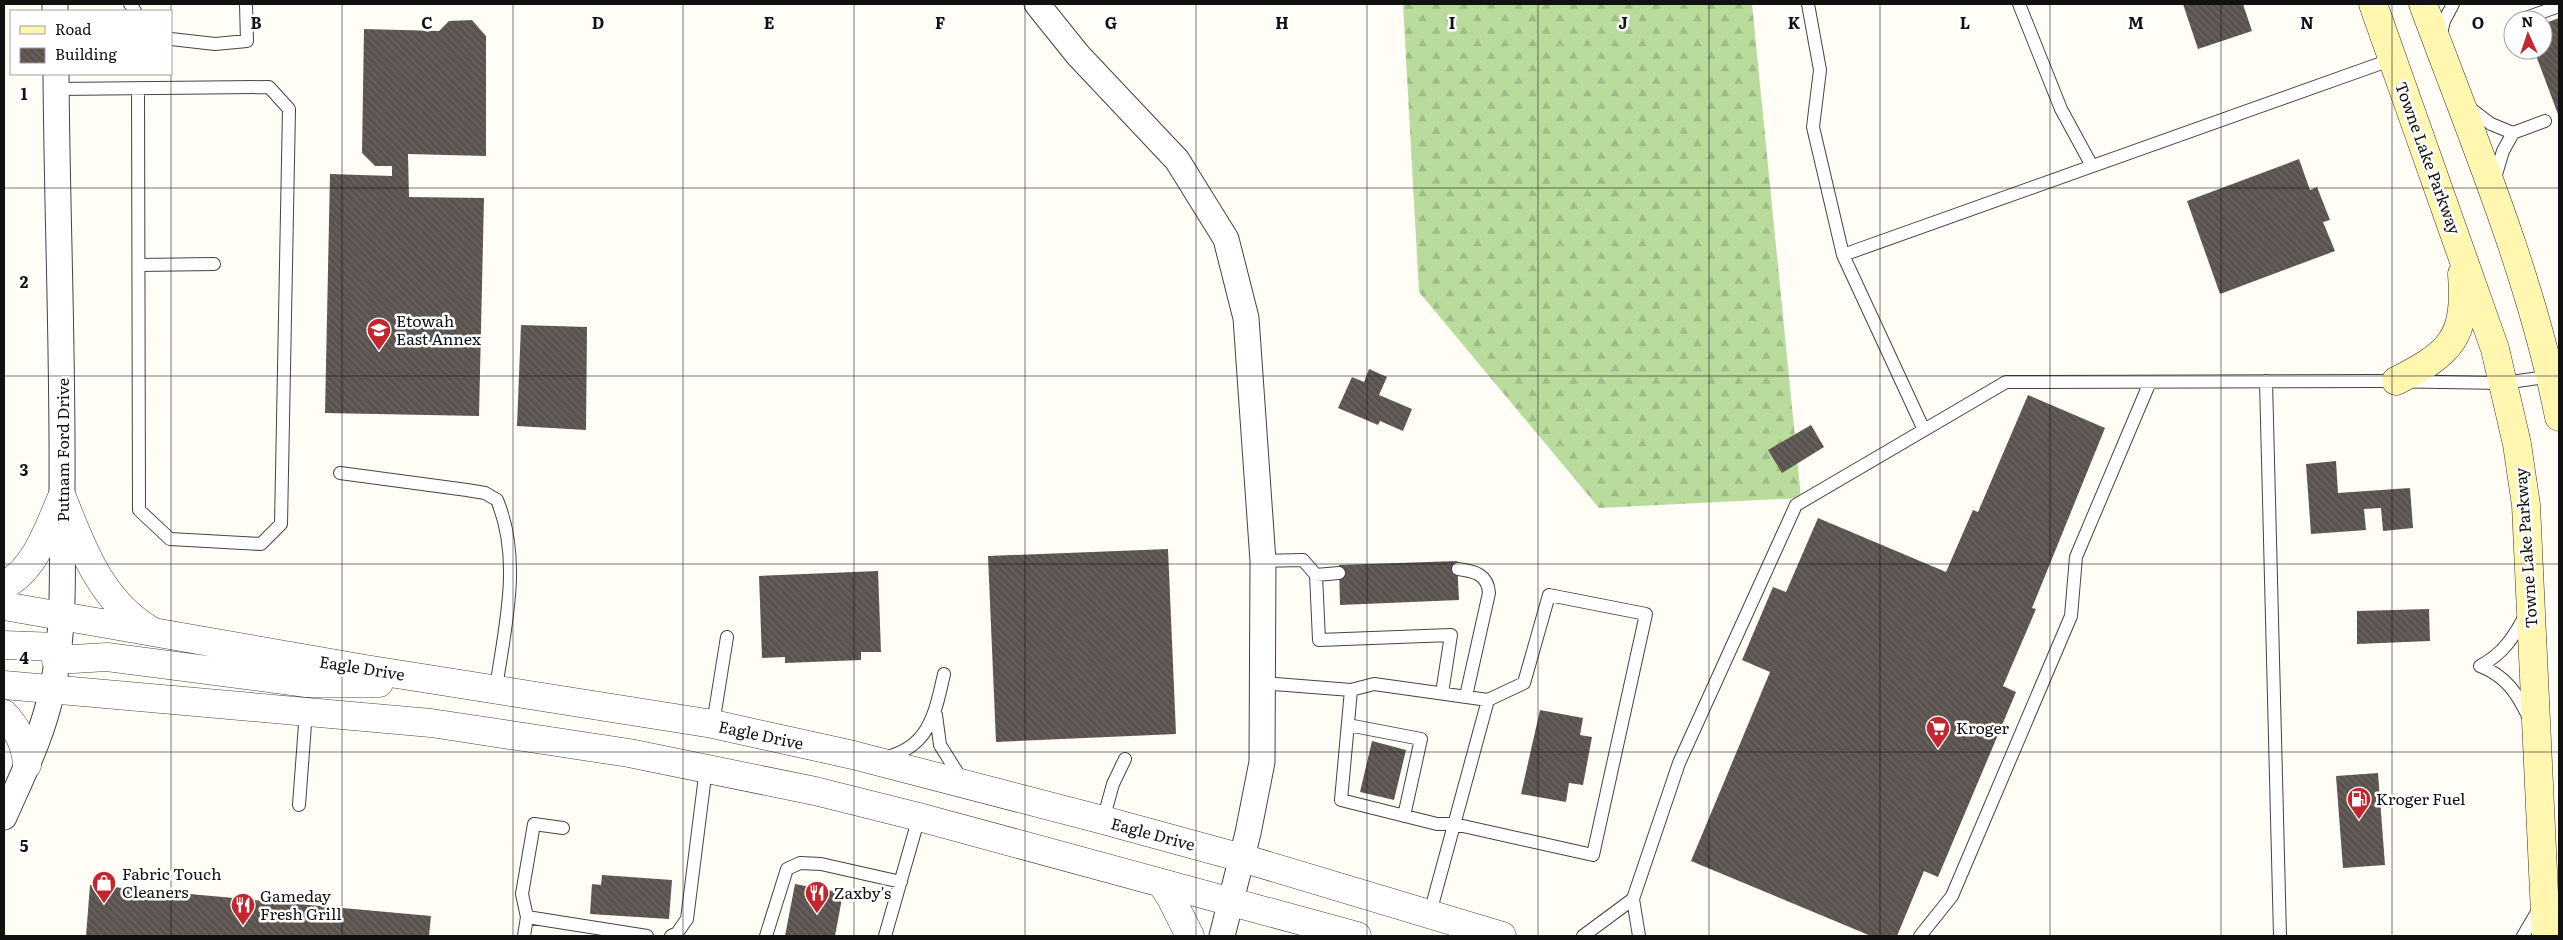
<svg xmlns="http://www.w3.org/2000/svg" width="2563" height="940" font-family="Literata,serif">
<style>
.forest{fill:url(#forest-firs)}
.building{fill:url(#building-back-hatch)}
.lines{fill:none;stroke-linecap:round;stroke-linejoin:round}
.service-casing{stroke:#444;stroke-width:14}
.minor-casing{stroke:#444;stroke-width:27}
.tertiary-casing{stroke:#444;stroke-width:29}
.secondary-casing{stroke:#333;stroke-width:29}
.service{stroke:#fff;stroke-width:12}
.minor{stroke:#fff;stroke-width:25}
.tertiary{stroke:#fff;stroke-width:28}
.secondary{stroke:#fff6b0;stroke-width:28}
.grid{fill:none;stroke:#111;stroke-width:1;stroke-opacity:0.55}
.labels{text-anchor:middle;stroke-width:5;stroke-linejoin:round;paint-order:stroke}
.street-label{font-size:16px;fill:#111;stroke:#fff}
.poi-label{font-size:16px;fill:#111;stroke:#fff;text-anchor:start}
.grid-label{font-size:16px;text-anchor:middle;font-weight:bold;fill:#111;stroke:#fff;stroke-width:5;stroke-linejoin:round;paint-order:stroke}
</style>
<defs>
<pattern id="forest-firs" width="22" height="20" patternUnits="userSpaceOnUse" patternTransform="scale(1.25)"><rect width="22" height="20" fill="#b9dc9c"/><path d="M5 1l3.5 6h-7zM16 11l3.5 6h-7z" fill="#9ebc85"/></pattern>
<pattern id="building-back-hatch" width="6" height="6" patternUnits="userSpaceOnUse" patternTransform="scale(1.25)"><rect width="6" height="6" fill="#5a524d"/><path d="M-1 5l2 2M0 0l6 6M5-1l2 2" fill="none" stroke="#6d6662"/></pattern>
</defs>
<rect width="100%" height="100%" fill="#fffdf5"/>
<!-- forest -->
<path class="forest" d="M1403,4h349l49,494 -202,10 -180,-216z"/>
<!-- building -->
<path class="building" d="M2183,4h60l9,27 -54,18z
M2559,18v99l-25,-67h9v-26z
M472,20l14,16v120l-78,-2 1,43 75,1 -5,218 -154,-3 5,-239 62,2v-10h-17l-13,-13 2,-124 75,2 10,-10z
M2299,159l11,31 7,-3 13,33 -7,2 12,29 -115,43 -33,-93z
M521,325l66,2 -1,103 -69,-4z
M1369,369l18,8 -8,18 33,14 -9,22 -23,-10 -2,4 -40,-17 14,-31 12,5z
M2028,395l77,33 -73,180 4,1 -33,77 13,6 -78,185 -14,-6 -27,65h-26l-180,-75 79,-189 -28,-12 31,-73 13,5 32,-74 128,54 27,-62 5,2z
M1811,425l13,22 -42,26 -14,-23z
M2336,461l2,32 72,-5 3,40 -30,3 -2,-23 -17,1 2,21 -55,4 -5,-70z
M1168,549l8,185 -180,8 -8,-186z
M1457,561l2,39 -119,5 -1,-40z
M878,571l3,81h-20v8l-76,3v-6l-23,1 -3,-82z
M2429,609l1,32 -73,3v-33z
M1540,710l43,8 -3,17 12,2 -9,48 -14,-2 -3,19 -45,-8z
M1372,741l34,9 -12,50 -34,-8z
M2378,773l7,92 -42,3 -7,-92z
M602,875l70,5 -3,39 -79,-5 2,-30 9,1z
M795,884l48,9 -8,43h-50z
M90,885l341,31 -2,20h-343z"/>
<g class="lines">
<defs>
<path id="service" d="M130,4l5,7
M1808,4l12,66 -7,57 30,128
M2019,4l42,105 31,57
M2520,20l39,-14
M2440,38l4,-17 9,-17
M171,39l44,5 32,-3 -1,-37
M56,89l213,-2 20,22 -8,415 -20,20 -91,-5 -31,-29 -1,-422
M2467,106l24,18 22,9 -10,18 -9,30
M2513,133l32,-12
M139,265l75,-1
M2266,381l14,555
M1924,430l-81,-175 550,-196
M340,473l127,17 18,3 12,7c25,60 8,126 -1,188
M1263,561l40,-1 13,15 3,65 132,-5 -9,58
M1458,569c17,2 30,6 31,24l-23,103
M1316,575l23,-2
M2526,614c-12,23 -23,40 -46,52 26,10 37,27 49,52
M1262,683l89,7 -10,110 96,24h17l139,31 53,-241 -97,-19 -25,88 -36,17 -58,213
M1351,690l23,-6 114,16
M936,715l4,30 22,35
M713,724l14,-87
M1348,725l73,14 -17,77
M882,758c47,-9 53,-44 62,-84
M299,805l7,-94
M1103,820l10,-36 12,-25
M563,828l-29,-4 -12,70 5,23 120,19
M524,936l3,-19
M671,936l6,-3 10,-14 19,-151
M766,936l21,-67 13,-6 21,1 80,18
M885,936l34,-119
M1583,936l50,-37
M1639,936l-6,-37 46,-136 117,-258 210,-123 371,-1 127,2 48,-7
M1920,936l32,-40 119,-280 5,-59 74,-175
M2523,936l17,-29"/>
<path id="minor" d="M55,4v7
M1037,4l41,51 99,105 49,79 20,79 17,243 -1,201 -14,71 -26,103
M4,817c18,-41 39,-82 48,-127 14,-63 10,-135 10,-200 1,-139 -5,-277 -6,-416"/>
<path id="tertiary" d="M62,497c20,51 39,104 88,133
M4,585c31,-14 45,-59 58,-88
M4,606l361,63 348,55 140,31 250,65 139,38 260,78
M4,645l54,2
M56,660l51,-3 200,26h72
M4,685l427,38 198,30 186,38 104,26 438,119
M4,714c13,13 22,32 23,51
M1161,883l10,15 19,38"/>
<path id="secondary" d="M2373,4l122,345 22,95 9,61 20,431
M2423,4c50,135 108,271 136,413
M2396,381c55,-28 71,-43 66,-107"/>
</defs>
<!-- service casing -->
<use href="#service" class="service-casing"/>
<!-- minor casing -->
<use href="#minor" class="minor-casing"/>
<!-- tertiary casing -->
<use href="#tertiary" class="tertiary-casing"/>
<!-- secondary casing -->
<use href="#secondary" class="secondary-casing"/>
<!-- service -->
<use href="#service" class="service"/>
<!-- minor -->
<use href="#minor" class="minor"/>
<!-- tertiary -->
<use href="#tertiary" class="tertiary"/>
<!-- secondary -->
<use href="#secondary" class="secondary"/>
</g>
<!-- grid -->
<path class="grid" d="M171,4v7M342,4v932M513,4v932M683,4v932M854,4v932M1025,4v932M1196,4v932M1367,4v932M1538,4v932M1709,4v932M1880,4v932M2050,4v932M2221,4v932M2392,4v932M171,74v862M4,188h2555M4,376h2555M4,564h2555M4,752h2555"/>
<!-- icons -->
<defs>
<symbol id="school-pin" viewBox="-11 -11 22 30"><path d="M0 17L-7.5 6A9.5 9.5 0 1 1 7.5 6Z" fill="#c4262e" stroke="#fff"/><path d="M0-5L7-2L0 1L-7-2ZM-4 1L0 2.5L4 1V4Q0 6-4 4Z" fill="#fff"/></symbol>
<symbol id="supermarket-pin" viewBox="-11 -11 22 30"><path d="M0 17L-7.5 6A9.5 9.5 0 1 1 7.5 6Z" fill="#c4262e" stroke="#fff"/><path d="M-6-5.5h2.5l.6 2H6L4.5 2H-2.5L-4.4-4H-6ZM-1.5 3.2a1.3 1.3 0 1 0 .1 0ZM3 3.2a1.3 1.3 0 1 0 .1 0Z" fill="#fff"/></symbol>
<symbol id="fuel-pin" viewBox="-11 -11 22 30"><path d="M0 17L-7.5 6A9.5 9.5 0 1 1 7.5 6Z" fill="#c4262e" stroke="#fff"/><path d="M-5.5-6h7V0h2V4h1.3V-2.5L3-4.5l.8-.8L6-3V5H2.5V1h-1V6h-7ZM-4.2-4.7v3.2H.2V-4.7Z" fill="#fff"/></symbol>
<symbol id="shop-pin" viewBox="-11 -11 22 30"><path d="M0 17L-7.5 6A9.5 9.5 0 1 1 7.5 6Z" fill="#c4262e" stroke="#fff"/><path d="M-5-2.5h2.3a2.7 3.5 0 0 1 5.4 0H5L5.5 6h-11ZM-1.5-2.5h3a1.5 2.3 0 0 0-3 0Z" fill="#fff"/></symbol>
<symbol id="restaurant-pin" viewBox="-11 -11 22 30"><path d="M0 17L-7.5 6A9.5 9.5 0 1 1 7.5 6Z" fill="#c4262e" stroke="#fff"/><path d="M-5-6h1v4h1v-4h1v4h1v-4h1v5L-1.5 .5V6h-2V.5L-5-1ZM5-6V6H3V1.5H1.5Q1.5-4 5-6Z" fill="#fff"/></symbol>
</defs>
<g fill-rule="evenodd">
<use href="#school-pin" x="365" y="316" width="28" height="38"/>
<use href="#supermarket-pin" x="1924" y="714" width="28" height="38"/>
<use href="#fuel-pin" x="2345" y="785" width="28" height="38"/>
<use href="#shop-pin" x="90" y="869" width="28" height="38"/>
<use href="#restaurant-pin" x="803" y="879" width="28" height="38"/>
<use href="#restaurant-pin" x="229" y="891" width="28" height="38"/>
</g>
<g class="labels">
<!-- street labels -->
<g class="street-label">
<text transform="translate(2428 158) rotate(70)" y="6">Towne Lake Parkway</text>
<text transform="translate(63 450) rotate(-90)" y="6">Putnam Ford Drive</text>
<text transform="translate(2526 548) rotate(-94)" y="6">Towne Lake Parkway</text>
<text transform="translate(362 668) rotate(9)" y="6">Eagle Drive</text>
<text transform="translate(761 735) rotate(12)" y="6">Eagle Drive</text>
<text transform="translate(1153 834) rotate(15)" y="6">Eagle Drive</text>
</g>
<!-- poi labels -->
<g class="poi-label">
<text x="396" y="327">Etowah<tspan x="396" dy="18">East Annex</tspan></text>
<text x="1956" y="734">Kroger</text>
<text x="2376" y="805">Kroger Fuel</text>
<text x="122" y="880">Fabric Touch<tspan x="122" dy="18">Cleaners</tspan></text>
<text x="834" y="899">Zaxby's</text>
<text x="260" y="902">Gameday<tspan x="260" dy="18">Fresh Grill</tspan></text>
</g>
</g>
<g class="grid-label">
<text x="256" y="29">B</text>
<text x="427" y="29">C</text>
<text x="598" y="29">D</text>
<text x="769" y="29">E</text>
<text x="940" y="29">F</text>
<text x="1111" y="29">G</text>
<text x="1282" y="29">H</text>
<text x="1452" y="29">I</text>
<text x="1623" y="29">J</text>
<text x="1794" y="29">K</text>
<text x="1965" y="29">L</text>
<text x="2136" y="29">M</text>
<text x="2307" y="29">N</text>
<text x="2478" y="29">O</text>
<text x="24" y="100">1</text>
<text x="24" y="288">2</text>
<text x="24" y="476">3</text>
<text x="24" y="664">4</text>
<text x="24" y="852">5</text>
</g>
<!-- border -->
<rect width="2563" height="940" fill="none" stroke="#111111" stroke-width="10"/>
<!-- legend -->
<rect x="10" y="10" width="162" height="65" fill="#ffffff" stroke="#a0a0a0"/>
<rect x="20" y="26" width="25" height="8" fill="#fff6b0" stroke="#a0a0a0"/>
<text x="55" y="35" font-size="15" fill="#111111">Road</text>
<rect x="20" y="48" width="25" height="15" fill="url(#building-back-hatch)" stroke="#a0a0a0"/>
<text x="55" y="60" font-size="15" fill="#111111">Building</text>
<!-- north arrow -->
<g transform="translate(2528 35) rotate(357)"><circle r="24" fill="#ffffff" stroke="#a0a0a0"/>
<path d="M0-4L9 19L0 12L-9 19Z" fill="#c4262e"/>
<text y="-8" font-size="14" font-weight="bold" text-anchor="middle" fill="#111111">N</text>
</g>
</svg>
